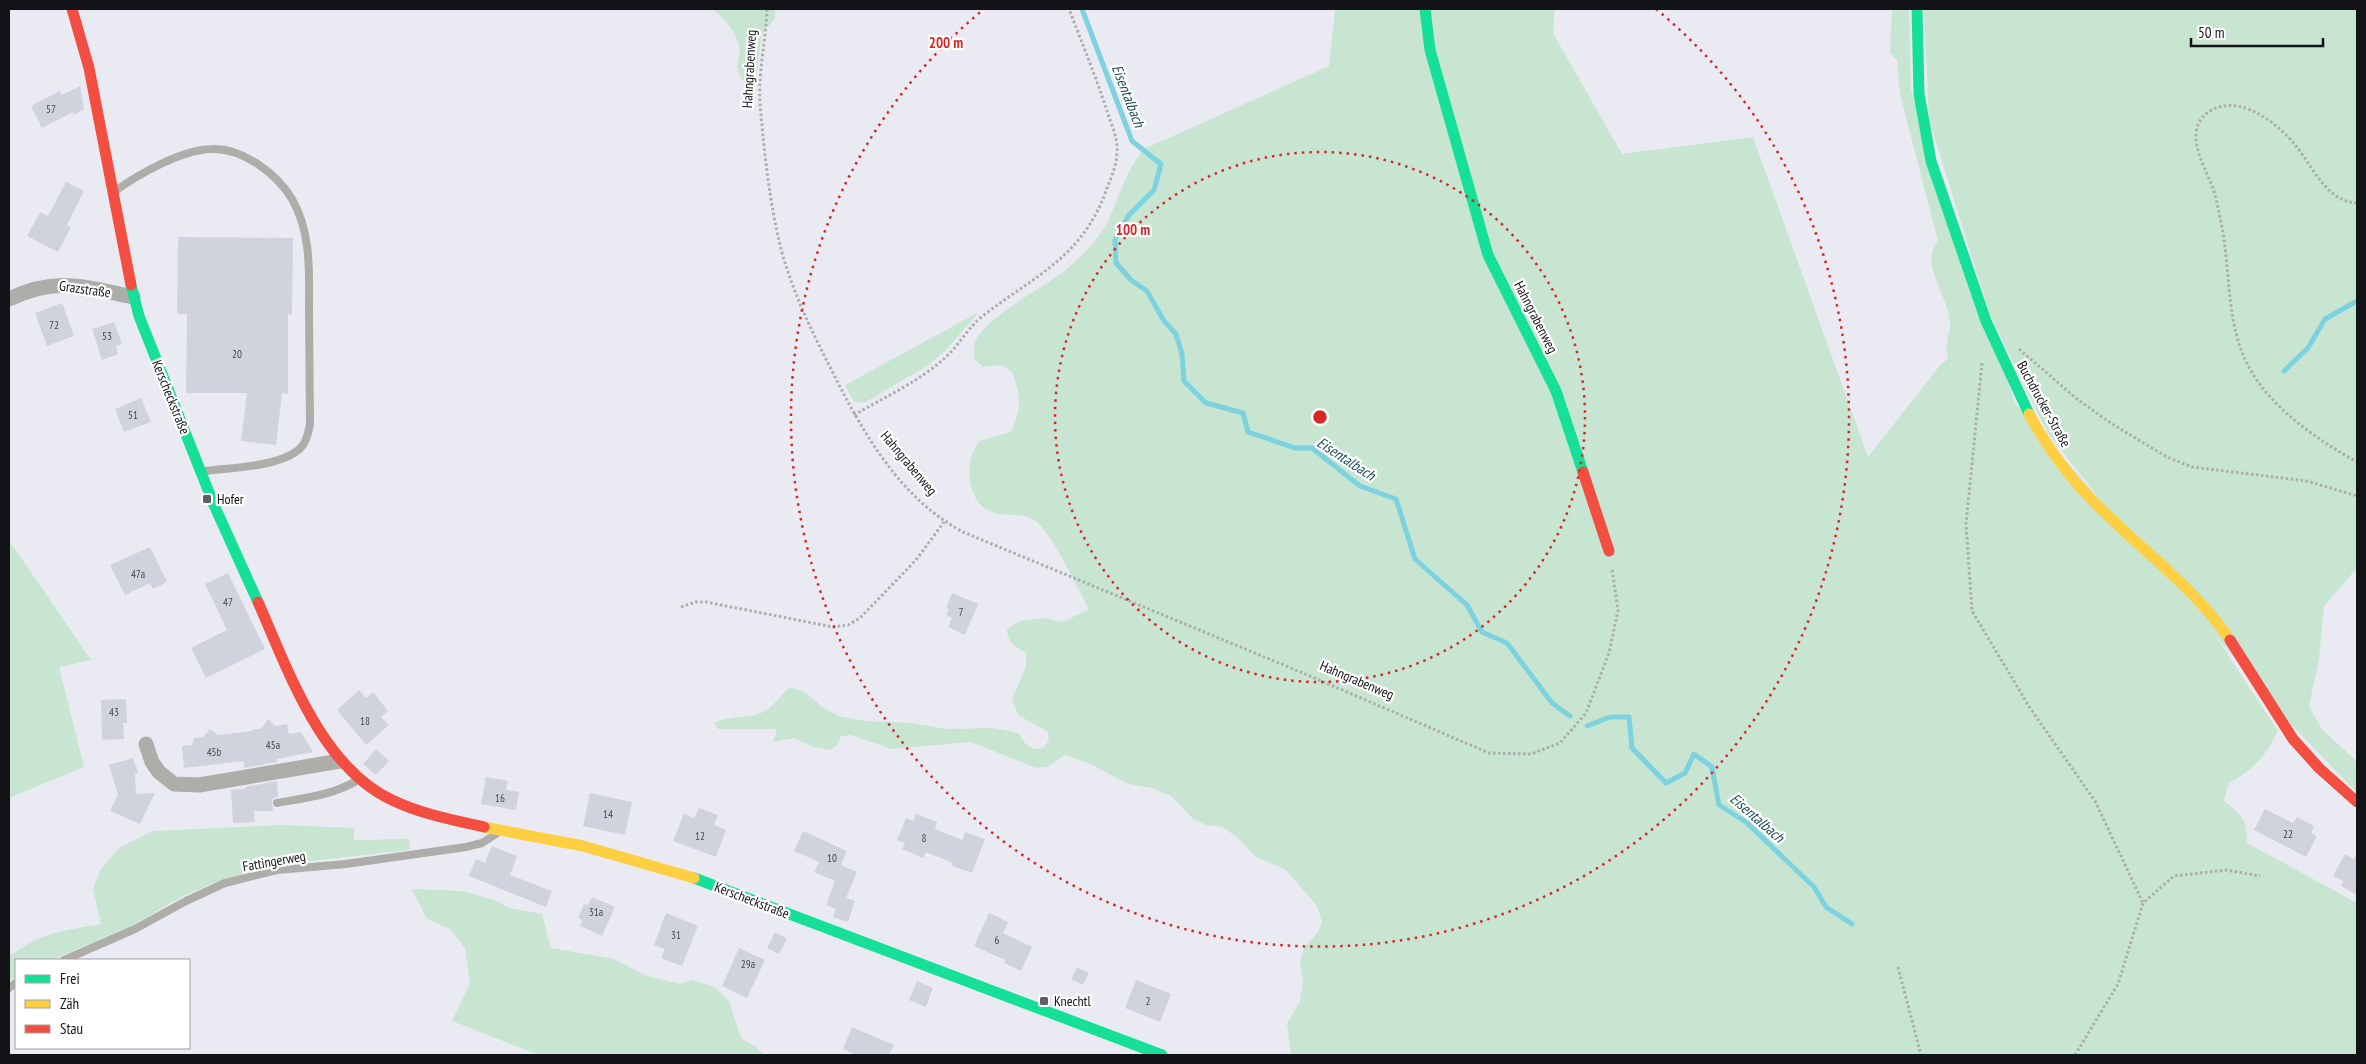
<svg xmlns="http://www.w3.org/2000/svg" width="2366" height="1064" font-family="'PT Sans Narrow',sans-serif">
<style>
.green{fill:#c8e5d2}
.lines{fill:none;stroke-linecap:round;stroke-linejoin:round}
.stream{stroke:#7cd2de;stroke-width:5}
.building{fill:#d0d3de}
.path{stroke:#acadac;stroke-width:3;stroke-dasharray:2.5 2.5;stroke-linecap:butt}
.lane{stroke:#adaea9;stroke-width:8}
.street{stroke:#adaea9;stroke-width:15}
.fast{stroke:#16e098;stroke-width:11}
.slow{stroke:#ffcf43;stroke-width:11}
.jam{stroke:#f24e42;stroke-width:11}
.ring{fill:none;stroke:#d62828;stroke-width:2.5;stroke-dasharray:2.5 5}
.poi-dot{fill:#5e5f64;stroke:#fff;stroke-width:2}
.labels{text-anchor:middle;stroke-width:4.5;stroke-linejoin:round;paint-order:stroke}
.number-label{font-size:11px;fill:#44464c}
.street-label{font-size:14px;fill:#121317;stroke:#fff}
.poi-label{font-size:14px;fill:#121317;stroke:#fff;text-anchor:start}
.water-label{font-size:15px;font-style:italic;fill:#1b4f55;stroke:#fff}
.centre{fill:#d62828;stroke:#fff;stroke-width:2.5}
.ring-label{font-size:15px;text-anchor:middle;font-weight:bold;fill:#d62828;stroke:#fff;stroke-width:4.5;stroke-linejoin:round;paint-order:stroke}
</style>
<rect width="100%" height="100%" fill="#eaebf2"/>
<!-- green -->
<path class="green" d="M713,9h62v10l-13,14 -5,38 -6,9 -8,1c-12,-20 -1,-19 -4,-35 -3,-15 -16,-28 -26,-37z
M1335,9h220l-2,24 69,121 131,-17 115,320 73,-93 7,-5c-1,-5 -2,-10 -1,-15 0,-7 3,-13 3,-19 0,-29 -32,-60 -12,-84l-38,-147 -3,-34 -7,-7 2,-44h17l2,81 104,313 188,214 75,114c-12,26 -26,39 -50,53l-4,17c18,14 23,17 23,42l110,60v152h-1066l-4,-31 13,-23 3,-20 -3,-20 4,-13 13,-15 5,-11 -5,-16 -31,-36 -30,-13 -19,-20 -15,-10 -16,-2 -13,-6 -22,-23 -19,-8 -24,-4 -35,-19 -28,-10 -18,12 -11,1 -65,-26 -80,7 -40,-14 -10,1 -3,8 -7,6 -17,-3 -20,-9 -21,4 4,-13h-59l-4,-6c17,-9 38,-2 54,-14 7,-5 15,-16 22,-22l15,5 17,15 16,9 27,5 46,2 36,6 46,-1 25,5 7,10 9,6 9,-1 6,-8 -1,-8 -30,-17 -6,-16 14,-32v-14c-11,-6 -19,-11 -19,-24l12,-8 25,-3 19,4 26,-13c-14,-25 -31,-65 -51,-86 -17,-18 -57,7 -67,-38 -4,-18 -1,-29 8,-44l32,-9c11,-26 10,-34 1,-60l-11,-7 -18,2 -9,-8c0,-4 -1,-8 0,-12 3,-27 74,-61 95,-80 14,-12 31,-30 39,-46 13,-28 16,-47 36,-72l185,-83z
M1924,9h433v559l-33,38 -5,53 -10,47 12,22 36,34v31l-67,-70 -188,-221 -55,-70 -57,-117 -61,-195z
M979,312l-35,40 -17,14 -63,37 -10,-1 -9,-17z
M9,540l82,120 -32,7 25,100 -75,31z
M283,825l71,3v12l56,-1 -1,11 -133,15 -52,14 -41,17 -50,29 -82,35h-35v17l-7,5v-25c32,-26 54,-26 92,-33l-8,-35 7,-19 20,-23 33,-16z
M412,889l50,2 32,9 15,8 33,6 9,34 63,11 33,17 33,8 11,-4 24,7 14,14 12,37 15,9 8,8h-225l-87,-34 18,-38 -5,-35 -15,-19 -23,-10z"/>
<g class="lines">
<!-- stream -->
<path class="stream" d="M1082,9l50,132 29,23 -7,26 -25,25 -14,25 1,23 15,17 16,11 17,30 12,13 6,20 2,27 22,22 37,10 5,19 47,16h17l48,38 36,13 19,60 52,46 15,27 25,11 45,60 18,13
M2284,371l24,-23 17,-29 32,-18
M1587,726l23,-9h19l3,31 34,35 19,-10 9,-19 18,13 7,38 27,17 68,65 12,20 26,17"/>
</g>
<!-- building -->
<path class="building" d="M80,86l4,23 -10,6 -1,-3 -31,16 -11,-22 29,-15 1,4z
M66,182l18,9 -17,34 4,2 -13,25 -31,-16 13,-24 8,4z
M178,237l115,1 -1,77 -4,-1v80l-6,-1 -6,52 -35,-4 6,-48h-61l1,-79h-10z
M62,303l12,33 -27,10 -12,-33z
M114,322l8,22 -6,2 2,8 -16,6 -10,-31z
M141,398l10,24 -27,10 -9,-23z
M150,547l17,35 -14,7 -3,-6 -25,12 -15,-30z
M228,573l37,76 -59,29 -15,-30 36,-18 -22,-46z
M952,593l26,11 -13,31 -17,-8 4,-9 -6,-3 3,-6 -3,-1z
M359,690l7,8 7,-6 15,19 -7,6 8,8 -23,20 -29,-35z
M126,699l1,24h-4l1,16 -22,1 -1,-40z
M268,719l7,7 12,-2 2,10 12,-2 12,20 -36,7v3l-33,6v-7l-60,7 -2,-22 10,-1 2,-7 9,-1 7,-8 8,6 34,-4v-1l10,-2z
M376,749l13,12 -13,14 -13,-11z
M133,758l5,15 -3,1 1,20 19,-1 -15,31 -30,-13 8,-16 -9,-30z
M486,777l22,4 -2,9 13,2 -3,18 -35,-6z
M277,781l1,16 -5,1 -1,4 1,9h-19l1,11 -22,1 -2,-33 14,-1v-2z
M590,793l42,9 -7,33 -42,-9z
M699,808l19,7 -4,10 12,5 -10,27 -43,-16 11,-27 10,4z
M2265,809l28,14 4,-6 17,9 -3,7 6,3 -11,21 -52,-27z
M916,814l21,8 -2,7 27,11 3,-8 20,7 -13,34 -20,-7 1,-3 -27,-11 -3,6 -21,-9 3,-6 -8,-3 9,-22 7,3z
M803,831l44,20 -6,14 16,7 -11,26 9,3 -7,21 -15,-5 3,-8 -10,-4 9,-24 -21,-9 5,-10 -25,-11z
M492,846l25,10 -7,19 42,16 -6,16 -77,-31 7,-17 9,4z
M2345,854l9,5 3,-5v41l-16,-9 2,-5 -10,-5z
M592,897l23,10 -13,29 -22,-10 2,-6 -4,-2 6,-14 4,1z
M666,913l32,13 -16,40 -21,-8 4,-9 -11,-4z
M989,913l19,9 -5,11 29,14 -11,24 -17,-8 1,-3 -31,-14z
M775,932l12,7 -8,15 -12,-6z
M739,948l26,12 -18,38 -25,-12z
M1077,967l12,6 -6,12 -12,-6z
M1136,980l35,14 -11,28 -35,-14z
M917,981l16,7 -7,19 -17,-7z
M852,1027l42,18 -5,10h-33l-13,-6z"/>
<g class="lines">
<!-- path -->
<path class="path" d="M767,9c-1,31 -9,63 -7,94 4,47 9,96 20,142 11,43 30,83 50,122 32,64 68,130 133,165l328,136 198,85 42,1 29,-11 26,-30 23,-60 9,-43 -6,-41
M2357,203c-30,-1 -44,-36 -61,-57 -17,-21 -49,-47 -77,-39 -13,4 -22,13 -23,27 -1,21 14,42 19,61 4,17 8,35 10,52 5,41 4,85 25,122 22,40 68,71 107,93
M2019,349l58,50 35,25 55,33 25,10 115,14 50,15
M1982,363l-16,161 6,87 58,97 65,93 48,102
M854,415c31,-18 66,-34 92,-58 14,-13 23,-31 38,-42 52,-40 98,-58 122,-124 5,-13 11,-26 11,-40 1,-13 -6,-27 -10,-40 -11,-34 -25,-68 -38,-102
M681,607l15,-5h10l127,25 15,-2 12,-7 56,-58 28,-38
M1898,967l23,88
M2075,1055l43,-71 25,-81 31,-27 52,-6 34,6"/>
<!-- lane -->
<path class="lane" d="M115,191c24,-17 66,-41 96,-42 31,-2 66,25 81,50 8,14 13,31 15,47 3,21 2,43 2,64 0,38 1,76 1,114 -2,10 -4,21 -13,27 -21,16 -68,17 -94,20
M277,803c27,-5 57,-8 81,-23
M64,960l71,-31 51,-28 39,-18 52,-13 69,-6 120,-17 16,-4 14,-9
M9,988l7,-5"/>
<!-- street -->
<path class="street" d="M9,299c47,-23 75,-12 124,-2
M146,744l6,18 7,10 15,12 25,1 141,-24"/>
<!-- fast -->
<path class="fast" d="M1425,9l5,41 58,205 68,136 27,81
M1917,9l2,85 12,67 55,160 43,93
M131,285l8,31 75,189 44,97
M694,878l468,177"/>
<!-- slow -->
<path class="slow" d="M2029,414c19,35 43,67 72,95 43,43 94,79 129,131
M484,827l99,19 111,32"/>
<!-- jam -->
<path class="jam" d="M72,9l17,59 42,217
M1583,472l26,79
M258,602c30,68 63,165 134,198 29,14 61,20 92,27
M2230,640l63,99 26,29 38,34"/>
</g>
<!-- distance rings -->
<g class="ring">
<circle cx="1320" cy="417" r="265"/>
<path d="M1656 9A529 529 0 1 1 984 9"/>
</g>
<!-- markers -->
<g class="poi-dot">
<rect x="202" y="494" width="10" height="10" rx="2.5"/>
<rect x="1039" y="996" width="10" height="10" rx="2.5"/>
</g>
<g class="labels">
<!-- number labels -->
<g class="number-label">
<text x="51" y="113">57</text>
<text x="54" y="329">72</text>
<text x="107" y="340">53</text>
<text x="237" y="358">20</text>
<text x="133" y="419">51</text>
<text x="138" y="578">47a</text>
<text x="228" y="606">47</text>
<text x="961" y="616">7</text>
<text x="114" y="716">43</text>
<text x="365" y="725">18</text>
<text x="273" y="749">45a</text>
<text x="214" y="756">45b</text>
<text x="500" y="802">16</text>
<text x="608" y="818">14</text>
<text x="2288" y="838">22</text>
<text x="700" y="840">12</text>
<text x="924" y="842">8</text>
<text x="832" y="862">10</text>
<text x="596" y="916">31a</text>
<text x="676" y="939">31</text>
<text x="997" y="944">6</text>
<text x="748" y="968">29a</text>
<text x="1148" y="1005">2</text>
</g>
<!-- street labels -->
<g class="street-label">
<text transform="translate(749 69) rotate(-87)" y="5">Hahngrabenweg</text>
<text transform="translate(85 289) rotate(8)" y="5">Grazstraße</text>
<text transform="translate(1536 317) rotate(63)" y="5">Hahngrabenweg</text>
<text transform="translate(171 397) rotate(68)" y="5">Kerscheckstraße</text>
<text transform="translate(2044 404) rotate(61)" y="5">Buchdrucker-Straße</text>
<text transform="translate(909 463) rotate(50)" y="5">Hahngrabenweg</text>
<text transform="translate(1357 680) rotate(23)" y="5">Hahngrabenweg</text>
<text transform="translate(274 861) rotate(-10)" y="5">Fattingerweg</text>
<text transform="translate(752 900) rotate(21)" y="5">Kerscheckstraße</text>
</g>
<!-- poi labels -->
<g class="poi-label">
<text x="217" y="504">Hofer</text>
<text x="1054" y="1006">Knechtl</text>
</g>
<!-- water labels -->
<g class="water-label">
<text transform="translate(1128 96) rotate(69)" y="5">Eisentalbach</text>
<text transform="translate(1346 459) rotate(33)" y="5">Eisentalbach</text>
<text transform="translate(1757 818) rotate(41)" y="5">Eisentalbach</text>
</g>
</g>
<circle cx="1320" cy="417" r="8" class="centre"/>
<g class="ring-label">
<text x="946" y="48">200 m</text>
<text x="1133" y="235">100 m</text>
</g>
<!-- border -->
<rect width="2366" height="1064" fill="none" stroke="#121317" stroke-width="20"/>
<!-- legend -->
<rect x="15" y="959" width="175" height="90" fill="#ffffff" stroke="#a0a1a2"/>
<rect x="25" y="975" width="25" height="8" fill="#16e098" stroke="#a0a1a2"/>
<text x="60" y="984" font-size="15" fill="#121317">Frei</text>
<rect x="25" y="1000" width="25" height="8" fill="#ffcf43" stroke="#a0a1a2"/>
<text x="60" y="1009" font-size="15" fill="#121317">Zäh</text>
<rect x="25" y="1025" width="25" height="8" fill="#f24e42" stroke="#a0a1a2"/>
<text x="60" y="1034" font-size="15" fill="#121317">Stau</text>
<!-- scale -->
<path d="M2191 38v8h132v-8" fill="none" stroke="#121317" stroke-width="2.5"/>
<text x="2198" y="38" font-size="15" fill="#121317" stroke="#ffffff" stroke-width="4" paint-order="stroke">50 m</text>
</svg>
